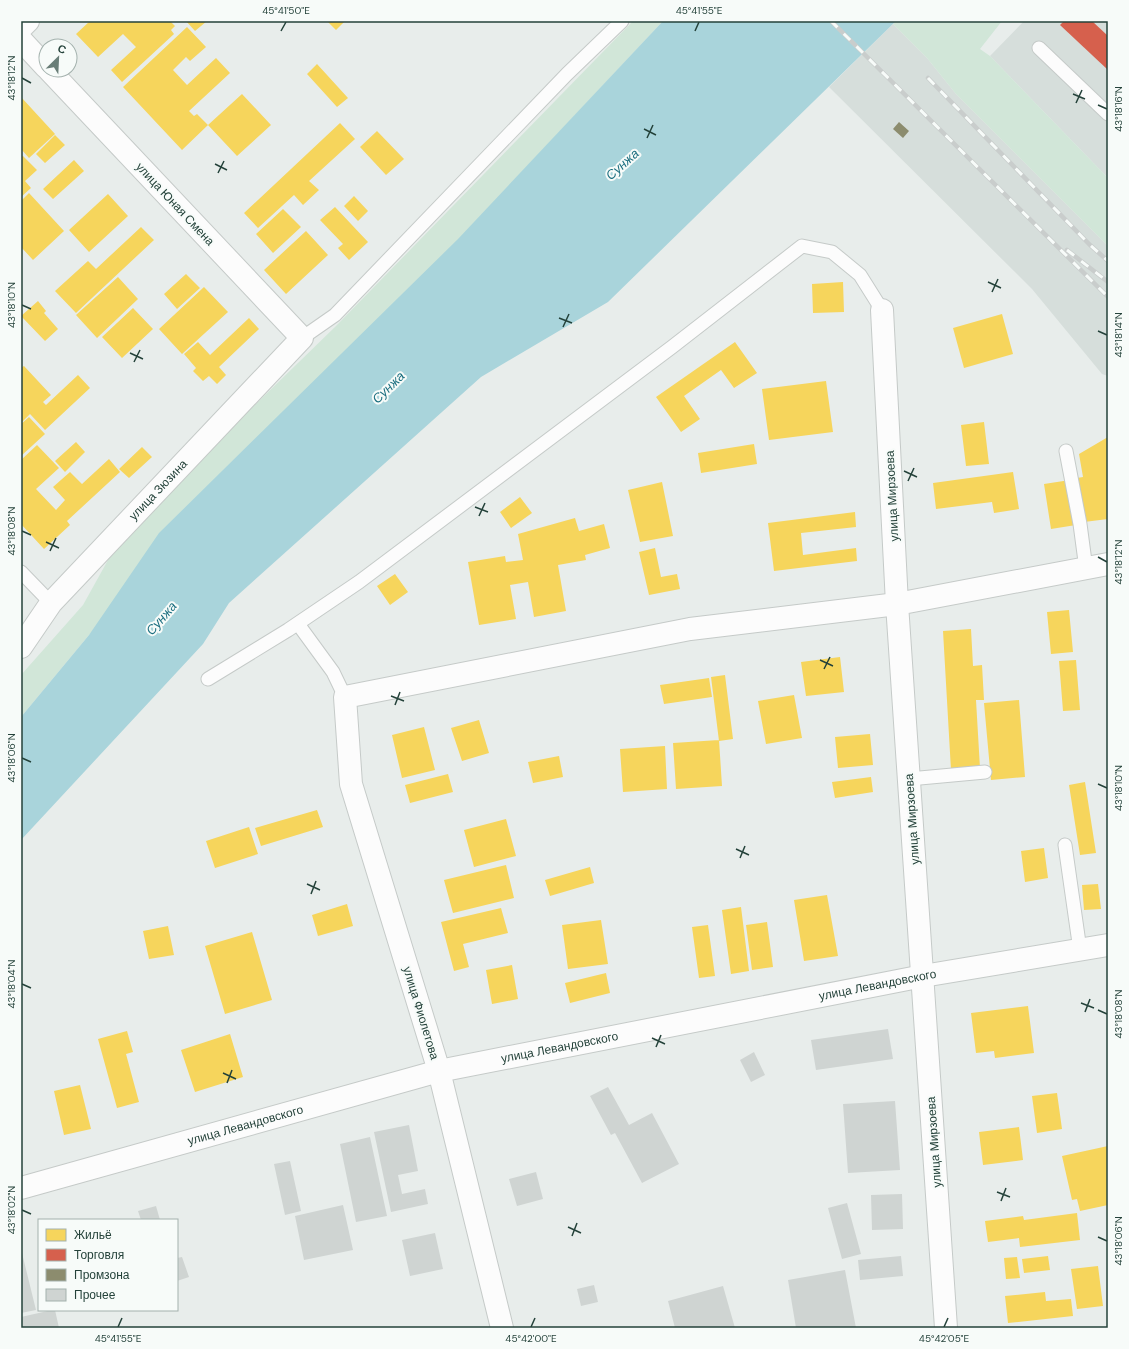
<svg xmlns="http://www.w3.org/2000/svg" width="1129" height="1349" font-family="'DM Sans',sans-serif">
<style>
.built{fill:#d6dedb}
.green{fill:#d1e6d8}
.water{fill:#a9d4db}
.homes{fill:#f6d55c}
.shops{fill:#d6604d}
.industry{fill:#8c8c6e}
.building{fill:#cfd4d2}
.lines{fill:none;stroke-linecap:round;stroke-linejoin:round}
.service-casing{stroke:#c5cac8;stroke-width:15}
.minor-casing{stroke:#c5cac8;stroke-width:24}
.tertiary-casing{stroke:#c5cac8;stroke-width:24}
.service{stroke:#fcfcfc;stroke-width:13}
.minor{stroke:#fcfcfc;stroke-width:22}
.tertiary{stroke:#fcfcfc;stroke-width:22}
.rail-casing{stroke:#c9cdcc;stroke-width:4.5}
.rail{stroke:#f7fbf9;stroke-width:3;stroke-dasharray:9;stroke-linecap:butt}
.ticks{fill:none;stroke:#24423a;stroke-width:1.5}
.labels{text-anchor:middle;stroke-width:4;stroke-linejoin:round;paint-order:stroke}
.street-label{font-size:12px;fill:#24423a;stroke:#f7fbf9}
.water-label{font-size:13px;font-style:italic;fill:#1c6f80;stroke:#f7fbf9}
.neatline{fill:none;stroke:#24423a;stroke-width:1.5}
.ticks-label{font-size:10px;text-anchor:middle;fill:#24423a}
</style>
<rect width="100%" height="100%" fill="#e8edeb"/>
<!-- built -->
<path class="built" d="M1024,21h84v157l-118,-122z
M893,24l34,34 29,36 152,152v130l-6,-2 -70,-85 -203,-202z"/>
<!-- green -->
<path class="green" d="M633,21h30l-574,614 -68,82v-42l62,-70 35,-63 36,-39 182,-177z
M896,21h106l-22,28 10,7 118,122v68l-152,-152 -29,-36 -34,-34z"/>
<!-- water -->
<path class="water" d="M663,21h233l-288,281 -127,75 -252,226 -26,41 -182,196v-123l68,-82 70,-102 299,-294z"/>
<!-- homes -->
<path class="homes" d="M90,21h80l5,5 -4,4 3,4 -52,48 -11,-12 25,-23 -13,-13 -25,23 -22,-23z
M186,21h21l-12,10z
M327,21h18l-9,9z
M187,27l19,20 -16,14 -4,-4 -13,13 14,15 29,-27 14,15 -41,38 5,5 3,-2 11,11 -26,25 -59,-63z
M317,64l31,34 -11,9 -30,-33z
M242,94l29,31 -34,31 -29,-31z
M21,97l34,37 -26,24 -8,-9z
M340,123l15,16 -46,42 10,9 -16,15 -9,-10 -36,33 -14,-15z
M377,131l27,28 -18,16 -26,-28z
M55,135l10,10 -20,18 -9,-9z
M23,156l14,14 -12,11 6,7 -10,9v-40z
M74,160l10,11 -31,28 -10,-10z
M29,193l35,38 -31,29 -12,-13v-46z
M108,194l20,22 -39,36 -20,-22z
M354,196l14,15 -10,10 -14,-15z
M335,207l33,35 -19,18 -11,-12 5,-4 -23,-24z
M283,209l18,18 -28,26 -17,-19z
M141,227l13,13 -78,73 -21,-22 33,-30 8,8z
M306,231l22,24 -42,39 -22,-24z
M186,274l14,14 -23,21 -13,-15z
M118,277l20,22 -41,39 -21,-23z
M843,282l1,30 -31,1 -1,-29z
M204,287l24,25 -46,42 -23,-25z
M38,301l8,10 -2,2 14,16 -13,12 -24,-25z
M133,308l20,21 -31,29 -20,-21z
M1002,314l11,40 -49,14 -11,-40z
M249,318l10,11 -40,38 7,8 -9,9 -8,-8 -6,5 -10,-10 3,-3 -12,-14 14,-12 12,13z
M735,342l22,31 -23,15 -13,-18 -37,26 16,23 -19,13 -25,-35z
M24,366l27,29 -8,7 3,3 32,-30 12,13 -45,42 -15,-16 -9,9v-55z
M826,381l7,51 -64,8 -7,-51z
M29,417l16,17 -24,22v-32z
M984,422l5,42 -23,2 -5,-41z
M1108,437v82l-24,3 -7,-44 6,-1 -4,-23z
M76,442l9,10 -20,20 -10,-11z
M754,444l3,20 -56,9 -3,-20z
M37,445l22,23 -23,21 20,21 9,-10 -12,-13 17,-15 12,12 27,-25 11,13 -53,49 3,4 -26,24 -23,-25v-64z
M142,447l10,10 -23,21 -10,-9z
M1013,472l6,37 -25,4 -2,-11 -56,7 -3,-26z
M1070,480l6,45 -25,4 -7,-45z
M662,482l11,54 -33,6 -12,-52z
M520,497l12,16 -21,15 -11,-16z
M855,512l1,15 -55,6 2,22 53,-7 1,13 -83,10 -6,-48z
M575,518l4,13 25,-7 6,24 -25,7 1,5 -28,5 8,46 -32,6 -6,-35 -18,3 6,34 -37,6 -11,-63 37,-6 1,6 17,-2 -5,-26z
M655,548l6,29 16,-3 3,15 -31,6 -10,-43z
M395,574l13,18 -18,13 -13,-19z
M1069,610l4,42 -22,2 -4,-42z
M971,629l2,37 9,-1 2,35h-8l4,68 -29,2 -8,-139z
M840,657l4,35 -38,4 -5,-34z
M1076,660l4,50 -17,1 -4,-50z
M725,675l8,64 -14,2 -8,-64z
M709,678l3,19 -48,7 -4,-19z
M794,695l8,43 -36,6 -8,-43z
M1019,700l6,77 -34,3 -7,-77z
M479,720l10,33 -27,8 -11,-33z
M424,727l11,43 -33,8 -10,-43z
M870,734l3,31 -35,3 -3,-31z
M719,740l3,46 -46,3 -3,-46z
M665,746l2,43 -44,3 -3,-43z
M559,756l4,21 -30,6 -5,-21z
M448,774l5,18 -43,11 -5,-18z
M871,777l2,15 -38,6 -3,-16z
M1085,782l11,71 -16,2 -11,-70z
M317,810l6,17 -62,19 -6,-18z
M506,819l10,37 -42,11 -10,-37z
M249,827l9,27 -43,14 -9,-27z
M1044,848l4,30 -23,4 -4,-31z
M506,865l8,33 -61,15 -9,-33z
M590,867l4,16 -44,13 -5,-16z
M1098,884l3,25 -17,1 -2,-25z
M827,895l11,61 -34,5 -10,-61z
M347,904l6,22 -35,10 -6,-21z
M741,907l8,64 -18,3 -9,-64z
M501,908l7,25 -45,11 6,23 -15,4 -13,-49z
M601,920l7,44 -40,5 -6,-44z
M767,922l6,45 -21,3 -6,-45z
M708,925l7,51 -16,2 -7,-51z
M168,926l6,29 -25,4 -6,-28z
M252,932l20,68 -47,14 -20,-68z
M512,965l6,34 -26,5 -6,-34z
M606,973l4,20 -40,10 -5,-20z
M1028,1006l6,47 -39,5 -1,-7 -18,2 -5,-40z
M127,1031l6,21 -7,2 13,48 -22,6 -19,-69z
M230,1034l13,43 -48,15 -14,-42z
M80,1085l11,44 -27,6 -10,-44z
M1057,1093l5,36 -25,4 -5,-37z
M1019,1127l4,33 -40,5 -4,-33z
M1108,1146v59l-28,6 -3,-12 -5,1 -10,-44z
M1077,1213l3,27 -60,7 -1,-9 -31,4 -3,-21 38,-5 1,4z
M1048,1256l2,14 -26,3 -2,-14z
M1017,1257l3,21 -14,1 -2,-21z
M1098,1266l5,40 -26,3 -6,-40z
M1045,1292l1,9 25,-2 2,17 -65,7 -3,-27z"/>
<!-- shops -->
<path class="shops" d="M1064,21h28l16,15v34l-48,-45z"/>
<!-- industry -->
<path class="industry" d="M899,122l10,9 -6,7 -10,-9z"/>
<!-- building -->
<path class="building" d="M888,1029l5,30 -77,11 -5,-30z
M754,1052l11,23 -14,7 -11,-22z
M608,1087l21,38 23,-12 27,51 -37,19 -27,-50 -4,2 -21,-39z
M895,1101l5,69 -52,3 -5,-69z
M409,1125l9,46 -20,4 4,19 23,-5 3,15 -37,8 -17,-80z
M370,1137l17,79 -31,6 -16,-78z
M290,1161l11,50 -16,4 -11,-51z
M536,1172l7,27 -26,7 -8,-27z
M902,1194l1,35 -31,1 -1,-35z
M847,1203l14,51 -19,5 -14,-51z
M343,1205l10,45 -49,10 -9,-44z
M156,1206l4,14h-19l-3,-9z
M435,1233l8,36 -33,7 -8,-36z
M21,1249l15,61 -15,3z
M901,1256l2,20 -43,4 -2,-20z
M182,1257l7,20 -12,4v-23z
M845,1270l11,58h-60l-8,-48z
M594,1285l4,17 -17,4 -4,-17z
M723,1286l12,42h-60l-7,-27z
M52,1310h3l4,18h-37l-1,-11z"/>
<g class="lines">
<defs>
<path id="service" d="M1039,48l69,66
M302,338l33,-23 232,-241 55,-53
M1066,451l14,73 6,45
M21,572l30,31
M298,624l35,48 12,25
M208,679l80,-49 71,-48 313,-235 130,-101 30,6 28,23 22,35
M909,779l76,-7
M1065,845l15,105"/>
<g id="minor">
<path d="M21,28l7,-7"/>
<path d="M21,40l25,27"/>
<path id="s1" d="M21,647l30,-44 251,-265 -253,-268"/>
<path id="s2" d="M21,1188l418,-117 484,-95 185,-31"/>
<path d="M502,1328l-63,-257 -88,-287 -6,-87 345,-68 207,-25 -15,-294"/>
</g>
<path id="tertiary" d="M946,1328l-49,-724 211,-40"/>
</defs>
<!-- service casing -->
<use href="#service" class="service-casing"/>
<!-- minor casing -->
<use href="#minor" class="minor-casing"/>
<!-- tertiary casing -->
<use href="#tertiary" class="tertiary-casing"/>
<!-- service -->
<use href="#service" class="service"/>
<!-- minor -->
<use href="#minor" class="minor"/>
<!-- tertiary -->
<use href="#tertiary" class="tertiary"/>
<defs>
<path id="rail" d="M831,21l277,276
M928,78l162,167 18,16
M1067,250l41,32"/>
</defs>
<!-- rail casing -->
<use href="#rail" class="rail-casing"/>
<!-- rail -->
<use href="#rail" class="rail"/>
</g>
<!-- ticks -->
<path class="ticks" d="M281,31l5,-9M695,31l4,-9M22,78l9,5M1073,94l12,5M1076,103l6,-13M1098,105l9,4M644,129l12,6M647,138l6,-13M215,164l12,6M218,173l6,-12M988,282l13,6M992,292l6,-13M22,305l9,4M559,318l13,5M563,327l6,-13M1098,331l9,4M130,353l13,6M134,362l6,-12M904,471l13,6M908,481l6,-13M475,507l13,5M479,516l6,-13M22,531l9,4M46,542l13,6M50,551l6,-13M1098,557l9,5M820,660l13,6M824,669l6,-12M391,696l13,5M395,705l5,-13M22,758l9,4M1098,784l9,4M736,849l13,6M740,858l5,-12M307,884l13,6M311,894l5,-13M22,984l9,4M1081,1003l13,5M1098,1010l9,4M1085,1012l5,-13M652,1038l13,6M656,1047l5,-12M223,1073l13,6M227,1083l5,-13M997,1192l13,5M1001,1201l5,-13M22,1210l9,4M568,1227l13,6M572,1236l5,-13M1098,1237l9,4M118,1327l4,-9M531,1327l4,-9M944,1327l4,-9"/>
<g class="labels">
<!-- street labels -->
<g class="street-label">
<text transform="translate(175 204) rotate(47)" y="4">улица Юная Смена</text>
<text dy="4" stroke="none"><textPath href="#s1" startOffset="209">улица Зюзина</textPath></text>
<text transform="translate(892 496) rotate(-93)" y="4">улица Мирзоева</text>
<text transform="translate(912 819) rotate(-94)" y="4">улица Мирзоева</text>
<text dy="4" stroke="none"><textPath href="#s2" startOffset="881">улица Левандовского</textPath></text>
<text transform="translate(421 1013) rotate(73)" y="4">улица Фиолетова</text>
<text dy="4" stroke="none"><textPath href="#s2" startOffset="557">улица Левандовского</textPath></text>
<text dy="4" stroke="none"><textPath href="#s2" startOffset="233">улица Левандовского</textPath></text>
<text transform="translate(934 1142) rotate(-94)" y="4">улица Мирзоева</text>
</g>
<!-- water labels -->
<g class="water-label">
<text transform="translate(622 164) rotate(-42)" y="5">Сунжа</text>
<text transform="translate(388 387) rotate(-44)" y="5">Сунжа</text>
<text transform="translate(161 618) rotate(-49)" y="5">Сунжа</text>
</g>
</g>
<!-- border -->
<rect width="1129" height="1349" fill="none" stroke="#f7fbf9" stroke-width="44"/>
<!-- legend -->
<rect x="38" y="1219" width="140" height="92" fill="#f7fbf9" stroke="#a3b1ad"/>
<rect x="46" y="1229" width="20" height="12" fill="#f6d55c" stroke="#a3b1ad"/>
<text x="74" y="1239" font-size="12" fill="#24423a">Жильё</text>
<rect x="46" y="1249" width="20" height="12" fill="#d6604d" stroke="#a3b1ad"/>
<text x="74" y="1259" font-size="12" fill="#24423a">Торговля</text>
<rect x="46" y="1269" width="20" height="12" fill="#8c8c6e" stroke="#a3b1ad"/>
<text x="74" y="1279" font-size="12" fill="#24423a">Промзона</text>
<rect x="46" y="1289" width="20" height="12" fill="#cfd4d2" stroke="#a3b1ad"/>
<text x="74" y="1299" font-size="12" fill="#24423a">Прочее</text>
<!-- north arrow -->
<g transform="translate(58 58) rotate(24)"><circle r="19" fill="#f7fbf9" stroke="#a3b1ad"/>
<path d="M0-3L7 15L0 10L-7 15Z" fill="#697e78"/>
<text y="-6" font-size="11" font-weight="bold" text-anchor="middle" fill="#24423a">С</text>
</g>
<rect x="22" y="22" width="1085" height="1305" class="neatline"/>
<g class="ticks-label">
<text x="286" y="14">45°41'50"E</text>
<text x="699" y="14">45°41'55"E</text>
<text transform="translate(11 78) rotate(-90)" y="4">43°18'12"N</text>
<text transform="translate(1118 109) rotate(-90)" y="4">43°18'16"N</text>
<text transform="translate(11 305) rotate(-90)" y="4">43°18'10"N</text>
<text transform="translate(1118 335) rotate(-90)" y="4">43°18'14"N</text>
<text transform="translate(11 531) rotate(-90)" y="4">43°18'08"N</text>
<text transform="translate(1118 562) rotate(-90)" y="4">43°18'12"N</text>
<text transform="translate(11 758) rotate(-90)" y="4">43°18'06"N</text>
<text transform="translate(1118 788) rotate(-90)" y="4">43°18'10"N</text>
<text transform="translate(11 984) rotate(-90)" y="4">43°18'04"N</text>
<text transform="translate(1118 1014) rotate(-90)" y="4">43°18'08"N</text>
<text transform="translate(11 1210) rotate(-90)" y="4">43°18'02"N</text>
<text transform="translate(1118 1241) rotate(-90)" y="4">43°18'06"N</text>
<text x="118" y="1342">45°41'55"E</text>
<text x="531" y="1342">45°42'00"E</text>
<text x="944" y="1342">45°42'05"E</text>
</g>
</svg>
